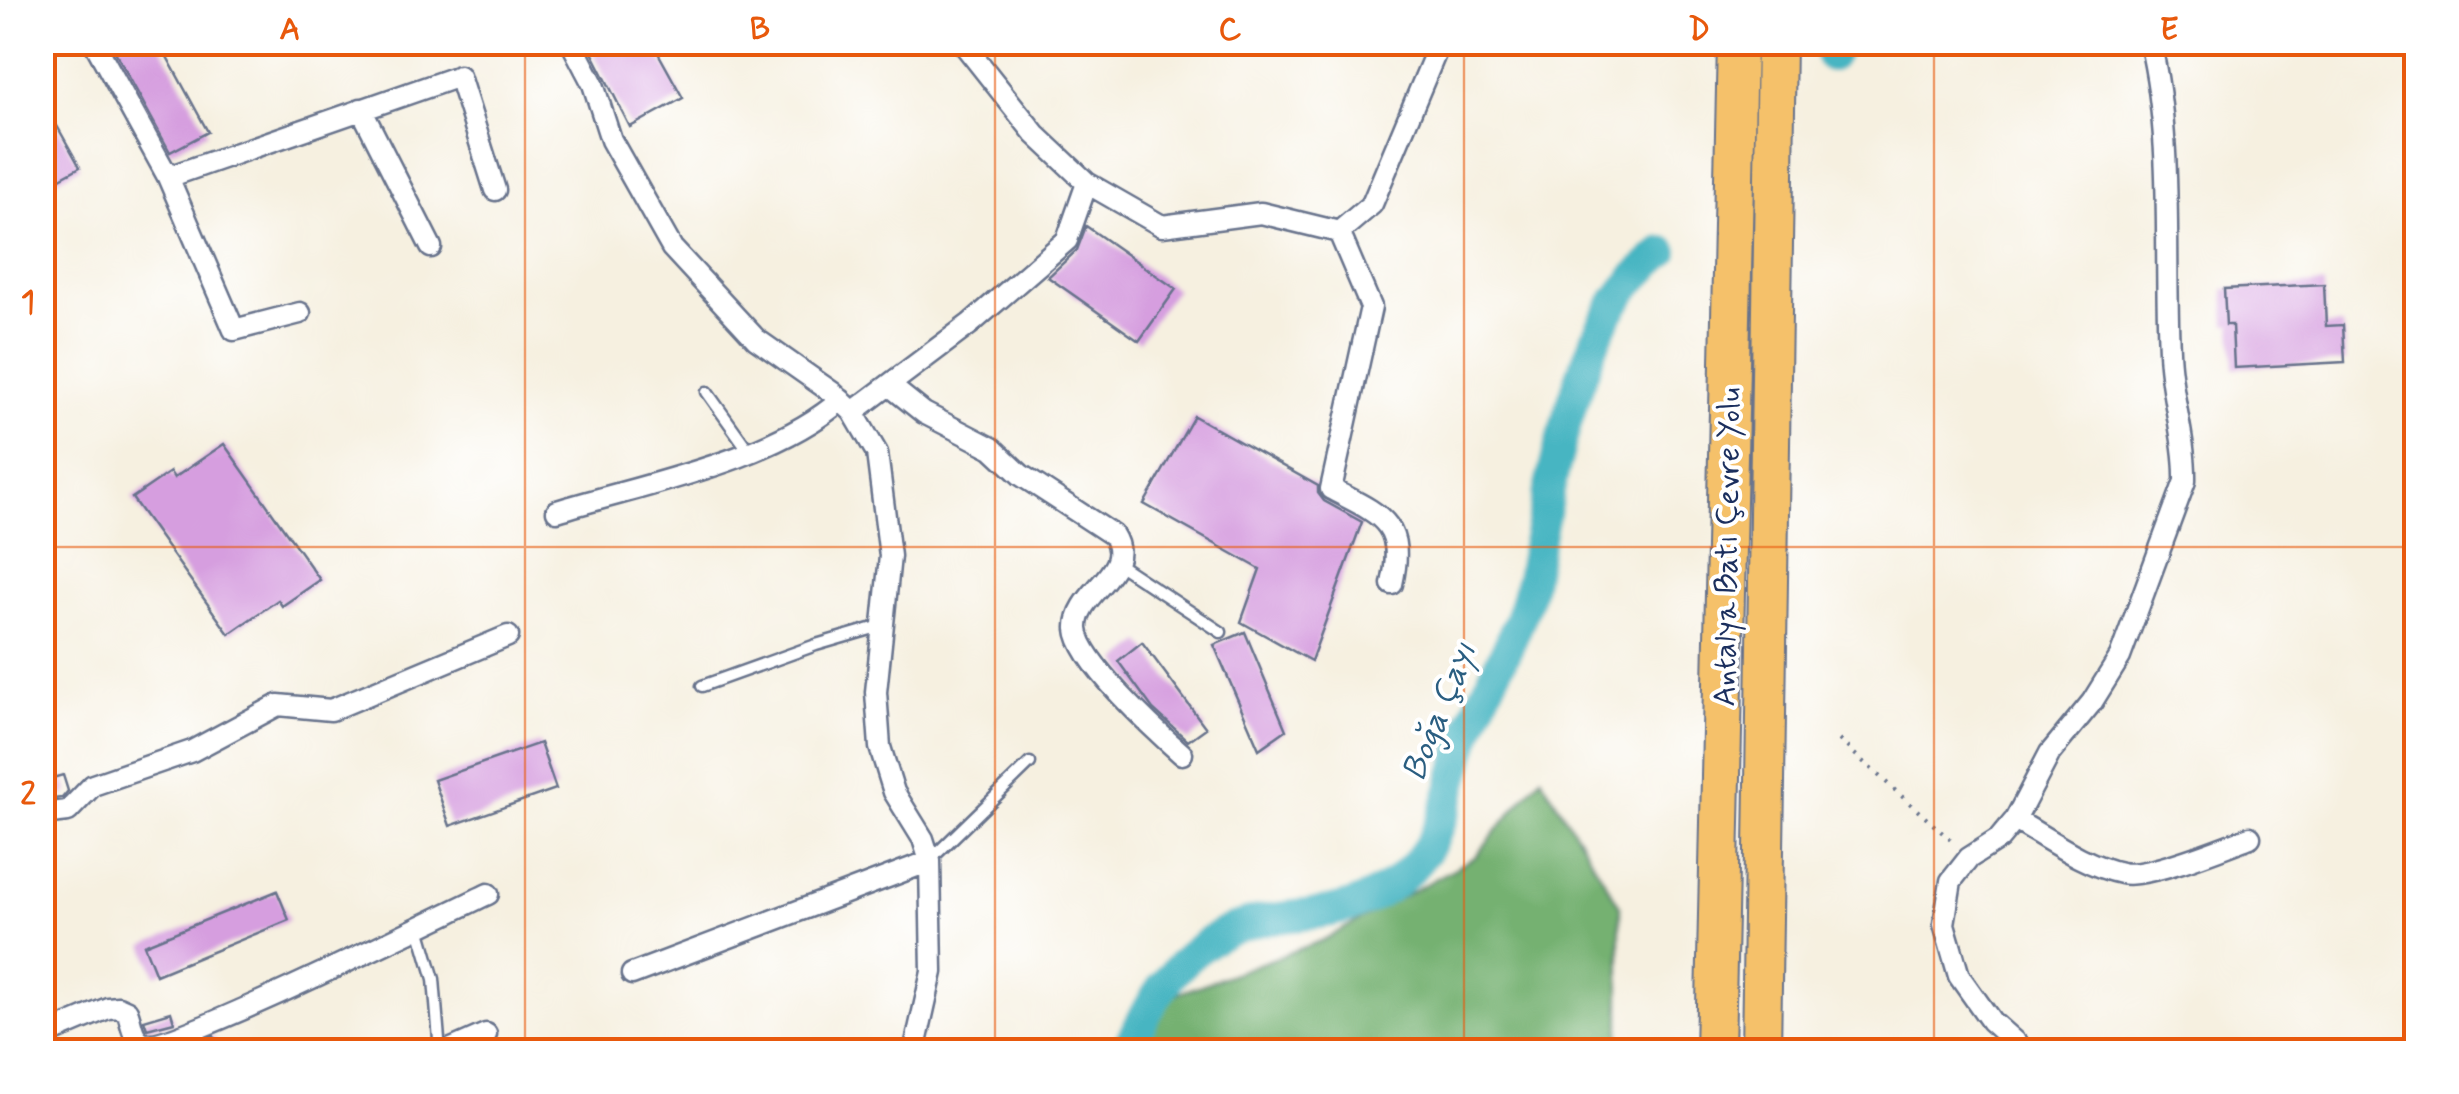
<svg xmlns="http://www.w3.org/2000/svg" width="2459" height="1094" font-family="Mynerve,sans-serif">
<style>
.forest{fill:#74b171;stroke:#487068;stroke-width:2.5}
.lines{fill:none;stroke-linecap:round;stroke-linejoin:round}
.river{stroke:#47b5c2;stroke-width:32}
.building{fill:#d69edf}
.lane-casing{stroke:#68738c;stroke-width:15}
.street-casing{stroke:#68738c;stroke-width:25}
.highway-casing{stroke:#68738c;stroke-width:42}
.path{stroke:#68738c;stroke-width:4;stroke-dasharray:2.5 8;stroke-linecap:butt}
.lane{stroke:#fff;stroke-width:10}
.street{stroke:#fff;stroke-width:20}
.highway{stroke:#f5c16b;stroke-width:38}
.grid{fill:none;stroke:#e8590c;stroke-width:2.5;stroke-opacity:0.55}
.labels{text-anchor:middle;stroke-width:8;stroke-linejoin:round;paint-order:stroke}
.street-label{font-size:32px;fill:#1b2f5e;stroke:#fff}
.water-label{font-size:35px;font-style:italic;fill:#2a5e81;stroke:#fff}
.neatline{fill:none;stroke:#e8590c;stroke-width:4}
.grid-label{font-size:32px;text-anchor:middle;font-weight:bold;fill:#e8590c}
</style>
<rect width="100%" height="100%" fill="#fff"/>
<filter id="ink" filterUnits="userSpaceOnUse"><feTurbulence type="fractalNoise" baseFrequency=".01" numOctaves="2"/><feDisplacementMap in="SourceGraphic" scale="20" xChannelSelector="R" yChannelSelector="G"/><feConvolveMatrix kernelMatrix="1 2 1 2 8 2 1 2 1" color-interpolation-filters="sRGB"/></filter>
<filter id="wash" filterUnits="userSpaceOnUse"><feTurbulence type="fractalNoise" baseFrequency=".0048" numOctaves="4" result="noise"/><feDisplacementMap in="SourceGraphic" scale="40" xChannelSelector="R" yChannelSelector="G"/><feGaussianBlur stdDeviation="2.25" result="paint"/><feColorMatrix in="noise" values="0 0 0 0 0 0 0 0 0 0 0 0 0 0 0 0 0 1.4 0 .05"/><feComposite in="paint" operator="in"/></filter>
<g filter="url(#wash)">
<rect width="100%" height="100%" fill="#f6f0e0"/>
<!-- forest -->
<path class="forest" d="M1541,777l79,129v145h-486l15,-47 172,-63 154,-84z"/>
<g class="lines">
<!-- river -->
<path class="river" d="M1831,56l8,-14
M1125,1052c24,-47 46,-89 93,-116 34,-19 65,-18 102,-23 45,-6 88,-31 111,-71 19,-33 24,-71 36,-107 17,-47 46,-89 60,-138 5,-20 7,-40 12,-59 13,-66 40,-182 77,-236 13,-19 29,-35 47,-50"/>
</g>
<g id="blocks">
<!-- building -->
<path class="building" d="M110,42h49l49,90 -38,20z
M587,42h65l31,56 -53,29z
M42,99l38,68 -38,21z
M1086,226l90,63 -37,52 -91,-64 29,-27z
M2324,284l2,42 17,-1 2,37 -111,6 -2,-43h-6l-2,-36z
M1194,416l124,70v7l6,8 38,21 -51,139 -70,-39 19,-53 -116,-65z
M224,444l96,136 -38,26 -4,-6 -49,34 -97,-136 38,-26 4,6z
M1245,632l41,98 -27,19 -45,-104z
M1142,642l64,86 -18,13 -35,-32 -35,-48z
M540,743l16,46 -106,37 -16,-46z
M63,775l5,16 -6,7 -20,2v-19z
M277,891l12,29 -133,55 -12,-30z
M171,1012l3,10 -27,7 -3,-9z
M214,1036l5,16h-46l33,-13z"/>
</g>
</g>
<g filter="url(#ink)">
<use href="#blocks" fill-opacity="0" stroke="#68738c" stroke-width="2.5"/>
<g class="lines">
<defs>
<path id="lane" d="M707,392l42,59
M1118,564l103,68
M702,686l114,-41 65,-19
M930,860l100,-97
M419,928l15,51 6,73"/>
<path id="street" d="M94,42l74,135 66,153 66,-17
M571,42l22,42 18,56 61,108 84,91 77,54 20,19 24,41 13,103 -14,136 4,55 14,45 29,47 7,22 2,111 -18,80
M962,42l73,92 52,49 75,43 99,-13 78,19 33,-28 68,-162
M361,109l70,138
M168,177l291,-101 36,114
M1339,232l32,75 -40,182c50,26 75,33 61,95
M889,385l35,28 68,35 29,27 92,60c24,38 -38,56 -36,94 2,32 80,103 105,125
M853,412l117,-88 97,-84 20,-57
M557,511c89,-27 214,-50 284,-111
M42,814l26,-3 25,-26 99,-34 86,-46 53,5 177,-74
M2015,820c34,19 68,45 106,53 25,6 102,-26 129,-36
M632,974l298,-113
M42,1036l66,-28 10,-1 9,4c5,11 4,27 17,32 24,9 301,-129 344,-149
M445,1052l41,-18
M2026,1052l-35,-31 -32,-45 -15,-52 7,-43 18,-23 30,-19 16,-19 35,-67 42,-51 28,-45 65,-176c1,-44 -15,-86 -16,-130 -5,-102 5,-209 -19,-309"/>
<path id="highway" d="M1715,1052l22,-1010
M1761,1052l15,-1010"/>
</defs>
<!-- lane casing -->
<use href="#lane" class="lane-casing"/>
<!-- street casing -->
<use href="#street" class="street-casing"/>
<!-- highway casing -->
<use href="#highway" class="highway-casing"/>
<!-- path -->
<path class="path" d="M1839,740l116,104"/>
<!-- lane -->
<use href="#lane" class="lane"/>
<!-- street -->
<use href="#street" class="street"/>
<!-- highway -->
<use href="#highway" class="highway"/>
</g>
</g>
<!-- grid -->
<path class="grid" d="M525,42v1010M995,42v1010M1464,42v1010M1934,42v1010M42,547h2374"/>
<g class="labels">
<!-- street labels -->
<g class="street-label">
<text transform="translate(1726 547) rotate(-89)" y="11">Antalya Batı Çevre Yolu</text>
</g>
<!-- water labels -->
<g class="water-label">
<text transform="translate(1438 711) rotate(-68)" y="12">Boğa Çayı</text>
</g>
</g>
<!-- margin -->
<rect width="2459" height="1094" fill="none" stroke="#fff" stroke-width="110"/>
<rect x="55" y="55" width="2349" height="984" class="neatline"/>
<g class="grid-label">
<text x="290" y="39">A</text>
<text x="760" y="39">B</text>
<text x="1230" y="39">C</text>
<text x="1699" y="39">D</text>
<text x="2169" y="39">E</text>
<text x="28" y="312">1</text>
<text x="28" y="804">2</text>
</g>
</svg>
